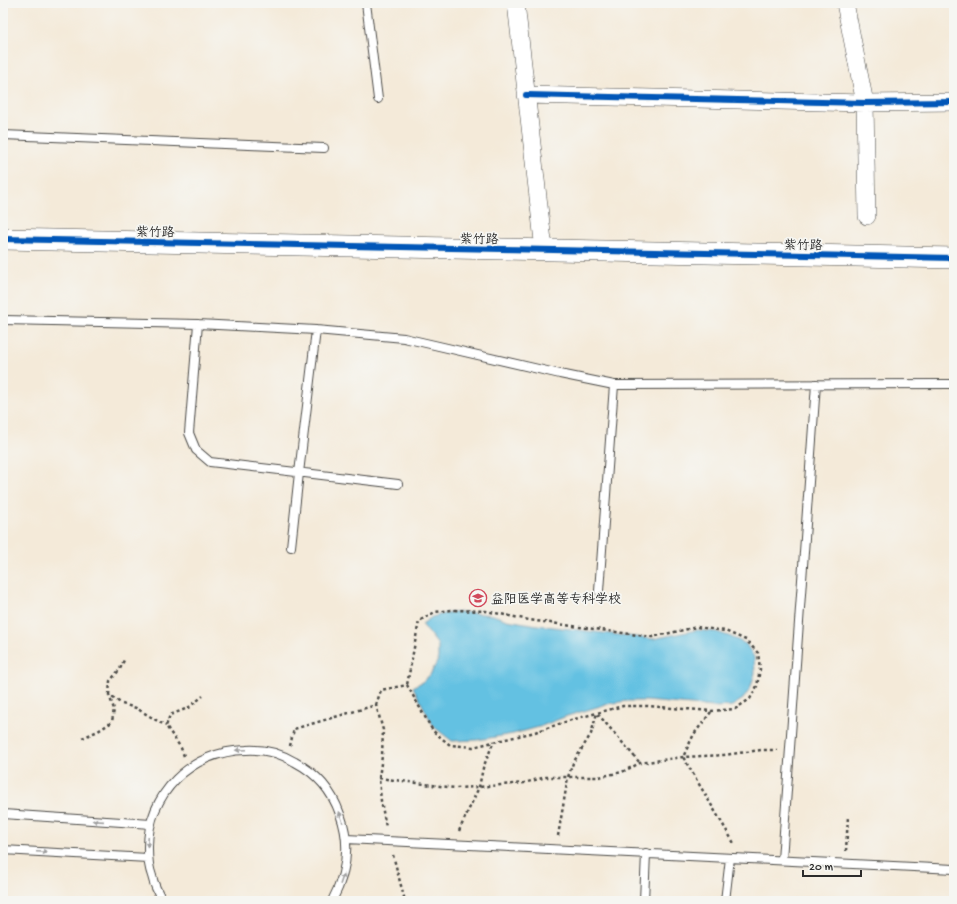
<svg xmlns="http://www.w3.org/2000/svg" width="957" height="904" font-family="'Gochi Hand','LXGW WenKai TC',sans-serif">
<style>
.water{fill:#64c1e2;stroke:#487686}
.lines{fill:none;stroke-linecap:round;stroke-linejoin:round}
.service-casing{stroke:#494845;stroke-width:10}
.minor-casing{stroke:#494845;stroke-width:18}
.tertiary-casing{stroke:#494845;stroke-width:22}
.path{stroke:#494845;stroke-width:2.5;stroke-dasharray:3 3;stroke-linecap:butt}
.service{stroke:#fff;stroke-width:8}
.minor{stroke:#fff;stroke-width:17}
.tertiary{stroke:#fff;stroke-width:21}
.cycleway-casing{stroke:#f6f6f2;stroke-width:8}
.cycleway{stroke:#0057b8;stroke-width:6}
.oneway{fill:#a0a0a0}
.labels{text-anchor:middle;stroke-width:3.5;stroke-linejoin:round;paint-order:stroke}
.street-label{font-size:13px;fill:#2b2b2b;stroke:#f6f6f2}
.poi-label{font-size:13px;fill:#2b2b2b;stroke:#f6f6f2;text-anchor:start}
</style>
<rect width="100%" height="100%" fill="#f6f6f2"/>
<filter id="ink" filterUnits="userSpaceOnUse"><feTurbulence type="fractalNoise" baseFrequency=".025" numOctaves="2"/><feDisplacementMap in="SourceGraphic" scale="8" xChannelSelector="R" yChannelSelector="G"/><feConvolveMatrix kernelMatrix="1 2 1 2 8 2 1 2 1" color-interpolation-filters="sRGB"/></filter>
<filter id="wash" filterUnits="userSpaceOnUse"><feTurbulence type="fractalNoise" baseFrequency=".012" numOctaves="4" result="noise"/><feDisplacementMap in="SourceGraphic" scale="16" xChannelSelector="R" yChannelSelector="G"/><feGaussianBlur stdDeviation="0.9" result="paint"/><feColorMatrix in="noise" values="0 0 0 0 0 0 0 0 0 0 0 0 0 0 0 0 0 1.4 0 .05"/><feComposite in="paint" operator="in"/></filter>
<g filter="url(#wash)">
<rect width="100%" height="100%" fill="#f4ead9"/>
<!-- water -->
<path class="water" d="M463,612l30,3 14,5 30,5 116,14 44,-9 20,2 14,5 15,7 8,13 1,16 -5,16 -7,10 -11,7 -18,1 -67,-6h-20l-20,3 -40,12 -28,11 -26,7 -36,6 -25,1 -18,-14 -21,-40 9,-5 8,-7 8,-15v-15l-16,-21 10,-7 15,-4z"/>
</g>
<g filter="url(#ink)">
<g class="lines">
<defs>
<path id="service" d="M366,3l12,96
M3,135l321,13
M3,320l195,4 118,6 88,8 156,36 54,11 340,-1
M198,324l-9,109 7,17 14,12 188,22
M291,547l8,-74 17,-143
M599,591l15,-206
M3,814l148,10
M346,839l608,30
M3,850l145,8
M782,860l34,-476
M163,901c-5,-8 -9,-16 -11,-25 -3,-8 -4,-18 -4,-27 -1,-55 43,-98 98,-99 17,-1 34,3 49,12 21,11 37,29 45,52 11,30 7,59 -8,87
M644,901l2,-48
M725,901l5,-43"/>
<path id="minor" d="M516,3l28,247
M845,3l20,100 2,113
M526,95l339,8 89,-1"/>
<path id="tertiary" d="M3,239l951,19"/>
</defs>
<!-- service casing -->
<use href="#service" class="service-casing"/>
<!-- minor casing -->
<use href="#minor" class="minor-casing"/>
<!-- tertiary casing -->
<use href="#tertiary" class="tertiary-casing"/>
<!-- path -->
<path class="path" d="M109,695l1,-14 10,-12 4,-9
M376,705l5,-15 26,-5 26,46 17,14 23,2 62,-15 36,-12 52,-14h24l64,5 24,-2 15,-10 7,-13 3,-17 -2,-16 -12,-13 -21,-9 -28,-4 -45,10 -123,-17 -43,-9 -34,-1 -17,2 -16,9 -12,64
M711,712l-17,22 -11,23 52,88
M82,738l16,-7 14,-9 2,-13 -5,-14 13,9 14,4 30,18
M290,746l4,-17 82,-24 7,25 -1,26 -3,22 2,23 5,26
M184,756l-3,-8 -15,-22 4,-11 18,-7 15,-12
M379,778l76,10 24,-1 45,-4 22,-6h53l23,-5 18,-9 43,-6 41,-2 37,-5h16
M459,831l20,-44 4,-19 11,-27
M558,836l10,-59 5,-14 18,-29 6,-21 43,50
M846,851l2,-35
M393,855l12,46"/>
<!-- service -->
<use href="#service" class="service"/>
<!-- minor -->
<use href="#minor" class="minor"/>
<!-- tertiary -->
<use href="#tertiary" class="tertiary"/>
<defs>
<path id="cycleway" d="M526,95l339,8 89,-1
M3,239l951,19"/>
</defs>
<!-- cycleway casing -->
<use href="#cycleway" class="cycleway-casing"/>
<!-- cycleway -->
<use href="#cycleway" class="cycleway"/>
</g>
<!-- one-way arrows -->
<defs><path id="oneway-solid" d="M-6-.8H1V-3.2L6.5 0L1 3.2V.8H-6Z"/></defs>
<g class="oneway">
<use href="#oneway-solid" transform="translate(241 750) rotate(177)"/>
<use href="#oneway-solid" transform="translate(341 817) rotate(-109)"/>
<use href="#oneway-solid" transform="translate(98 821) rotate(-176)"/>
<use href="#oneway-solid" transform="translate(148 842) rotate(93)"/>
<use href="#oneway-solid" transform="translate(42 852) rotate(3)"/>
<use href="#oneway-solid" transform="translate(342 879) rotate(-71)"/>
</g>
</g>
<!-- icons -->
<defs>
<symbol id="university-ring" viewBox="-11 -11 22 22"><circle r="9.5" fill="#f6f6f2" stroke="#d1495b" stroke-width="1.5"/><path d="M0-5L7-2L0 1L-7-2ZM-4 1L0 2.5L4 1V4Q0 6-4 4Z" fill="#d1495b"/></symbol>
</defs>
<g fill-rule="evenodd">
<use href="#university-ring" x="468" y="588" width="20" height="20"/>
</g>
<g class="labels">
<!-- street labels -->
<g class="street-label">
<text transform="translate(155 231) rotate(1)" y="5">紫竹路</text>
<text transform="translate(479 238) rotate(1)" y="5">紫竹路</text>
<text transform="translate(803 244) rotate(1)" y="5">紫竹路</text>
</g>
<!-- poi labels -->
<g class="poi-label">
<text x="491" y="603">益阳医学高等专科学校</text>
</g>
</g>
<!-- margin -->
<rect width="957" height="904" fill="none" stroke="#f6f6f2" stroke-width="16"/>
<!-- scale -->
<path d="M803 870v6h58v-6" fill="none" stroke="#2b2b2b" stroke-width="2"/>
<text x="809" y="870" font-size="12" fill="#2b2b2b" stroke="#f6f6f2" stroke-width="3" paint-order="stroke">20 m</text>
</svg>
